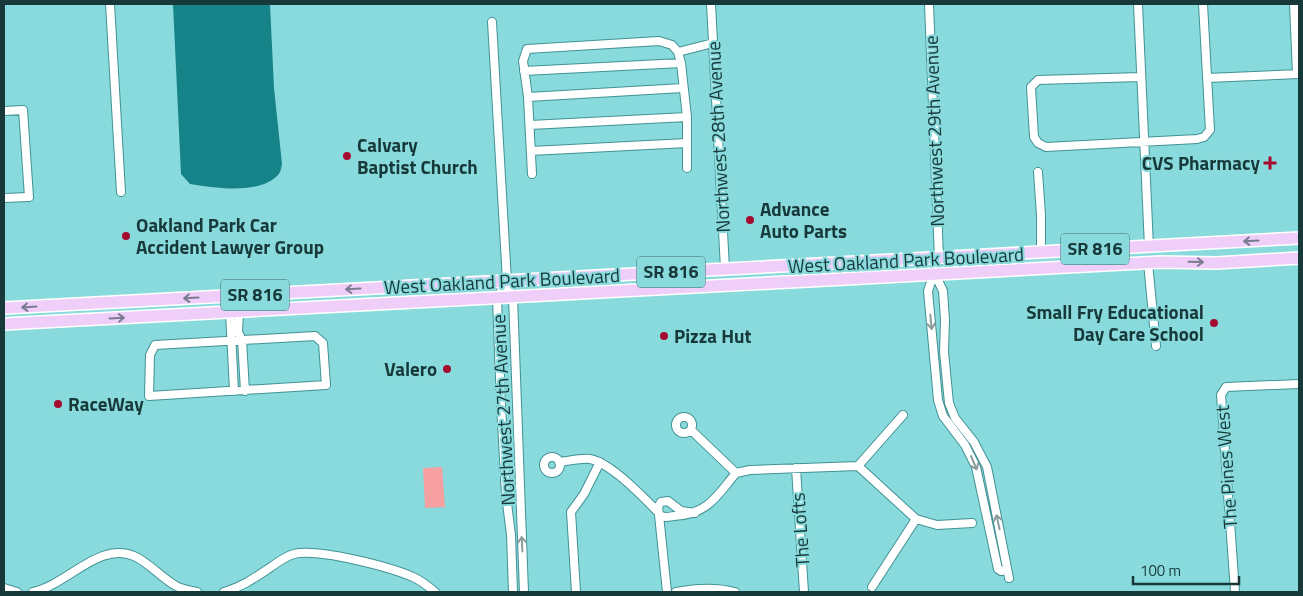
<svg xmlns="http://www.w3.org/2000/svg" width="1303" height="596" font-family="'Titillium Web',sans-serif">
<style>
.green{fill:#f6a0a2}
.water{fill:#158387}
.lines{fill:none;stroke-linecap:round;stroke-linejoin:round}
.street-casing{stroke:#409294;stroke-width:10}
.primary-casing{stroke:#fff;stroke-width:14}
.street{stroke:#fff;stroke-width:8}
.primary{stroke:#f0cefa;stroke-width:11}
.oneway{stroke:#797c90}
.oneway2{stroke:#8b9c9c}
.poi-dot{fill:#a50a2f;stroke:#89dadc;stroke-width:2}
.labels{text-anchor:middle;stroke-width:4;stroke-linejoin:round;paint-order:stroke}
.shield{fill:#89dadc;stroke:#39696b;stroke-width:1}
.shield-label{font-size:18px;font-weight:bold;fill:#17393a}
.street-label{font-size:19px;fill:#17393a;stroke:#89dadc}
.poi-label{font-size:19px;font-weight:bold;fill:#17393a;stroke:#89dadc;text-anchor:start}
</style>
<rect width="100%" height="100%" fill="#89dadc"/>
<!-- green -->
<path class="green" d="M442,467l3,40 -20,1 -2,-40z"/>
<!-- water -->
<path class="water" d="M173,4h97l4,84 8,76c-1,4 -1,8 -4,11 -19,20 -63,13 -88,9l-9,-10z"/>
<g class="lines">
<defs>
<path id="street" d="M110,4l11,188
M711,4l14,265
M929,4l10,254 -11,33 10,109 5,16 22,29 11,22 22,102 3,2 6,-1
M1138,4l11,243
M1294,4l3,70
M492,22l15,259 -10,17 4,107 5,90 5,40 2,57
M678,52l35,-9
M524,71l157,-8
M1141,77l-103,3 -7,7 3,50 4,6 8,4 151,-8 7,-2 6,-7 -7,-126
M1207,78l92,-4
M528,97l155,-9
M4,111l19,-1 6,87 -25,1
M530,125l157,-8
M531,151l156,-8
M1038,172l3,43v37
M532,174l-4,-77 -5,-36 4,-12 132,-8 13,4 6,7 3,11 6,54v51
M1148,263l8,83
M935,274l8,17 2,29 -1,32 5,51 6,15 19,24 13,25 22,111
M507,281l6,16 11,295
M230,312l4,79
M239,312l-1,20 4,8 3,51
M315,336l8,7 3,42 -177,11 1,-41 5,-10z
M676 425a8 8 0 1 1 16 0a8 8 0 1 1-16 0Z
M691,430l45,43
M544 465a8 8 0 1 1 16 0a8 8 0 1 1-16 0Z
M559,462c10,-1 21,-4 31,-3 21,4 53,38 68,53
M858,466l58,53 21,6 35,-2
M796,468l8,124
M736,473l14,-3 108,-4 45,-51
M695,513l-14,-2 -13,-10 -7,1 -3,5 1,8c6,3 9,2 15,1 34,-2 42,-19 62,-43
M659,515l8,77
M872,587l44,-68
M4,588l13,4
M33,592c34,-7 66,-51 101,-36 16,7 28,23 44,31 6,2 13,4 19,5
M224,592c18,-5 32,-15 47,-25 7,-5 15,-11 23,-13 24,-6 96,13 119,23 9,4 15,9 22,15
M576,592l-5,-80 13,-18 16,-32
M676,592c20,-4 40,-5 59,0
M1235,592l-14,-197 5,-8 73,-3"/>
<path id="primary" d="M4,308l1295,-70
M4,324l1157,-62 55,1 83,-5"/>
</defs>
<!-- street casing -->
<use href="#street" class="street-casing"/>
<!-- primary casing -->
<use href="#primary" class="primary-casing"/>
<!-- street -->
<use href="#street" class="street"/>
<!-- primary -->
<use href="#primary" class="primary"/>
</g>
<!-- one-way arrows -->
<defs><path id="oneway-shaft" d="M-6 0H5M1.5-3L5.5 0L1.5 3" fill="none" stroke-width="1.6" stroke-linecap="round" stroke-linejoin="round" transform="scale(1.25)"/></defs>
<g class="oneway">
<use href="#oneway-shaft" transform="translate(1251 241) rotate(177)"/>
<use href="#oneway-shaft" transform="translate(1196 262) rotate(1)"/>
<use href="#oneway-shaft" transform="translate(353 289) rotate(177)"/>
<use href="#oneway-shaft" transform="translate(191 298) rotate(177)"/>
<use href="#oneway-shaft" transform="translate(29 307) rotate(176)"/>
<use href="#oneway-shaft" transform="translate(117 318) rotate(-3)"/>
</g>
<g class="oneway2">
<use href="#oneway-shaft" transform="translate(931 322) rotate(85)"/>
<use href="#oneway-shaft" transform="translate(974 463) rotate(67)"/>
<use href="#oneway-shaft" transform="translate(998 522) rotate(-102)"/>
<use href="#oneway-shaft" transform="translate(522 544) rotate(-93)"/>
</g>
<!-- markers -->
<g class="poi-dot">
<circle cx="347" cy="156" r="5"/>
<path d="M1267.5 155.5h5v5h5v5h-5v5h-5v-5h-5v-5h5z"/>
<circle cx="750" cy="220" r="5"/>
<circle cx="126" cy="236" r="5"/>
<circle cx="1214" cy="323" r="5"/>
<circle cx="664" cy="336" r="5"/>
<circle cx="447" cy="369" r="5"/>
<circle cx="58" cy="404" r="5"/>
</g>
<g class="labels">
<!-- shield labels -->
<g class="shield">
<rect x="1061" y="233.5" width="68" height="31" rx="4"/>
<rect x="637" y="256.5" width="68" height="31" rx="4"/>
<rect x="221" y="279.5" width="68" height="31" rx="4"/>
</g>
<g class="shield-label">
<text x="1095" y="255">SR 816</text>
<text x="671" y="278">SR 816</text>
<text x="255" y="301">SR 816</text>
</g>
<!-- street labels -->
<g class="street-label">
<text transform="translate(934 131) rotate(-92)" y="7">Northwest 29th Avenue</text>
<text transform="translate(718 137) rotate(-93)" y="7">Northwest 28th Avenue</text>
<text transform="translate(906 260) rotate(-3)" y="7">West Oakland Park Boulevard</text>
<text transform="translate(502 281) rotate(-3)" y="7">West Oakland Park Boulevard</text>
<text transform="translate(503 410) rotate(-93)" y="7">Northwest 27th Avenue</text>
<text transform="translate(1226 467) rotate(-94)" y="7">The Pines West</text>
<text transform="translate(800 530) rotate(-94)" y="7">The Lofts</text>
</g>
<!-- poi labels -->
<g class="poi-label">
<text x="357" y="152">Calvary<tspan x="357" dy="22">Baptist Church</tspan></text>
<text x="1260" y="170" text-anchor="end">CVS Pharmacy</text>
<text x="760" y="216">Advance<tspan x="760" dy="22">Auto Parts</tspan></text>
<text x="136" y="232">Oakland Park Car<tspan x="136" dy="22">Accident Lawyer Group</tspan></text>
<text x="1204" y="319" text-anchor="end">Small Fry Educational<tspan x="1204" dy="22">Day Care School</tspan></text>
<text x="674" y="343">Pizza Hut</text>
<text x="437" y="376" text-anchor="end">Valero</text>
<text x="68" y="411">RaceWay</text>
</g>
</g>
<!-- border -->
<rect width="1303" height="596" fill="none" stroke="#17393a" stroke-width="10"/>
<!-- scale -->
<path d="M1133 576v8h106v-8" fill="none" stroke="#17393a" stroke-width="2.5"/>
<text x="1140" y="576" font-size="15" fill="#17393a" stroke="#89dadc" stroke-width="4" paint-order="stroke">100 m</text>
</svg>
